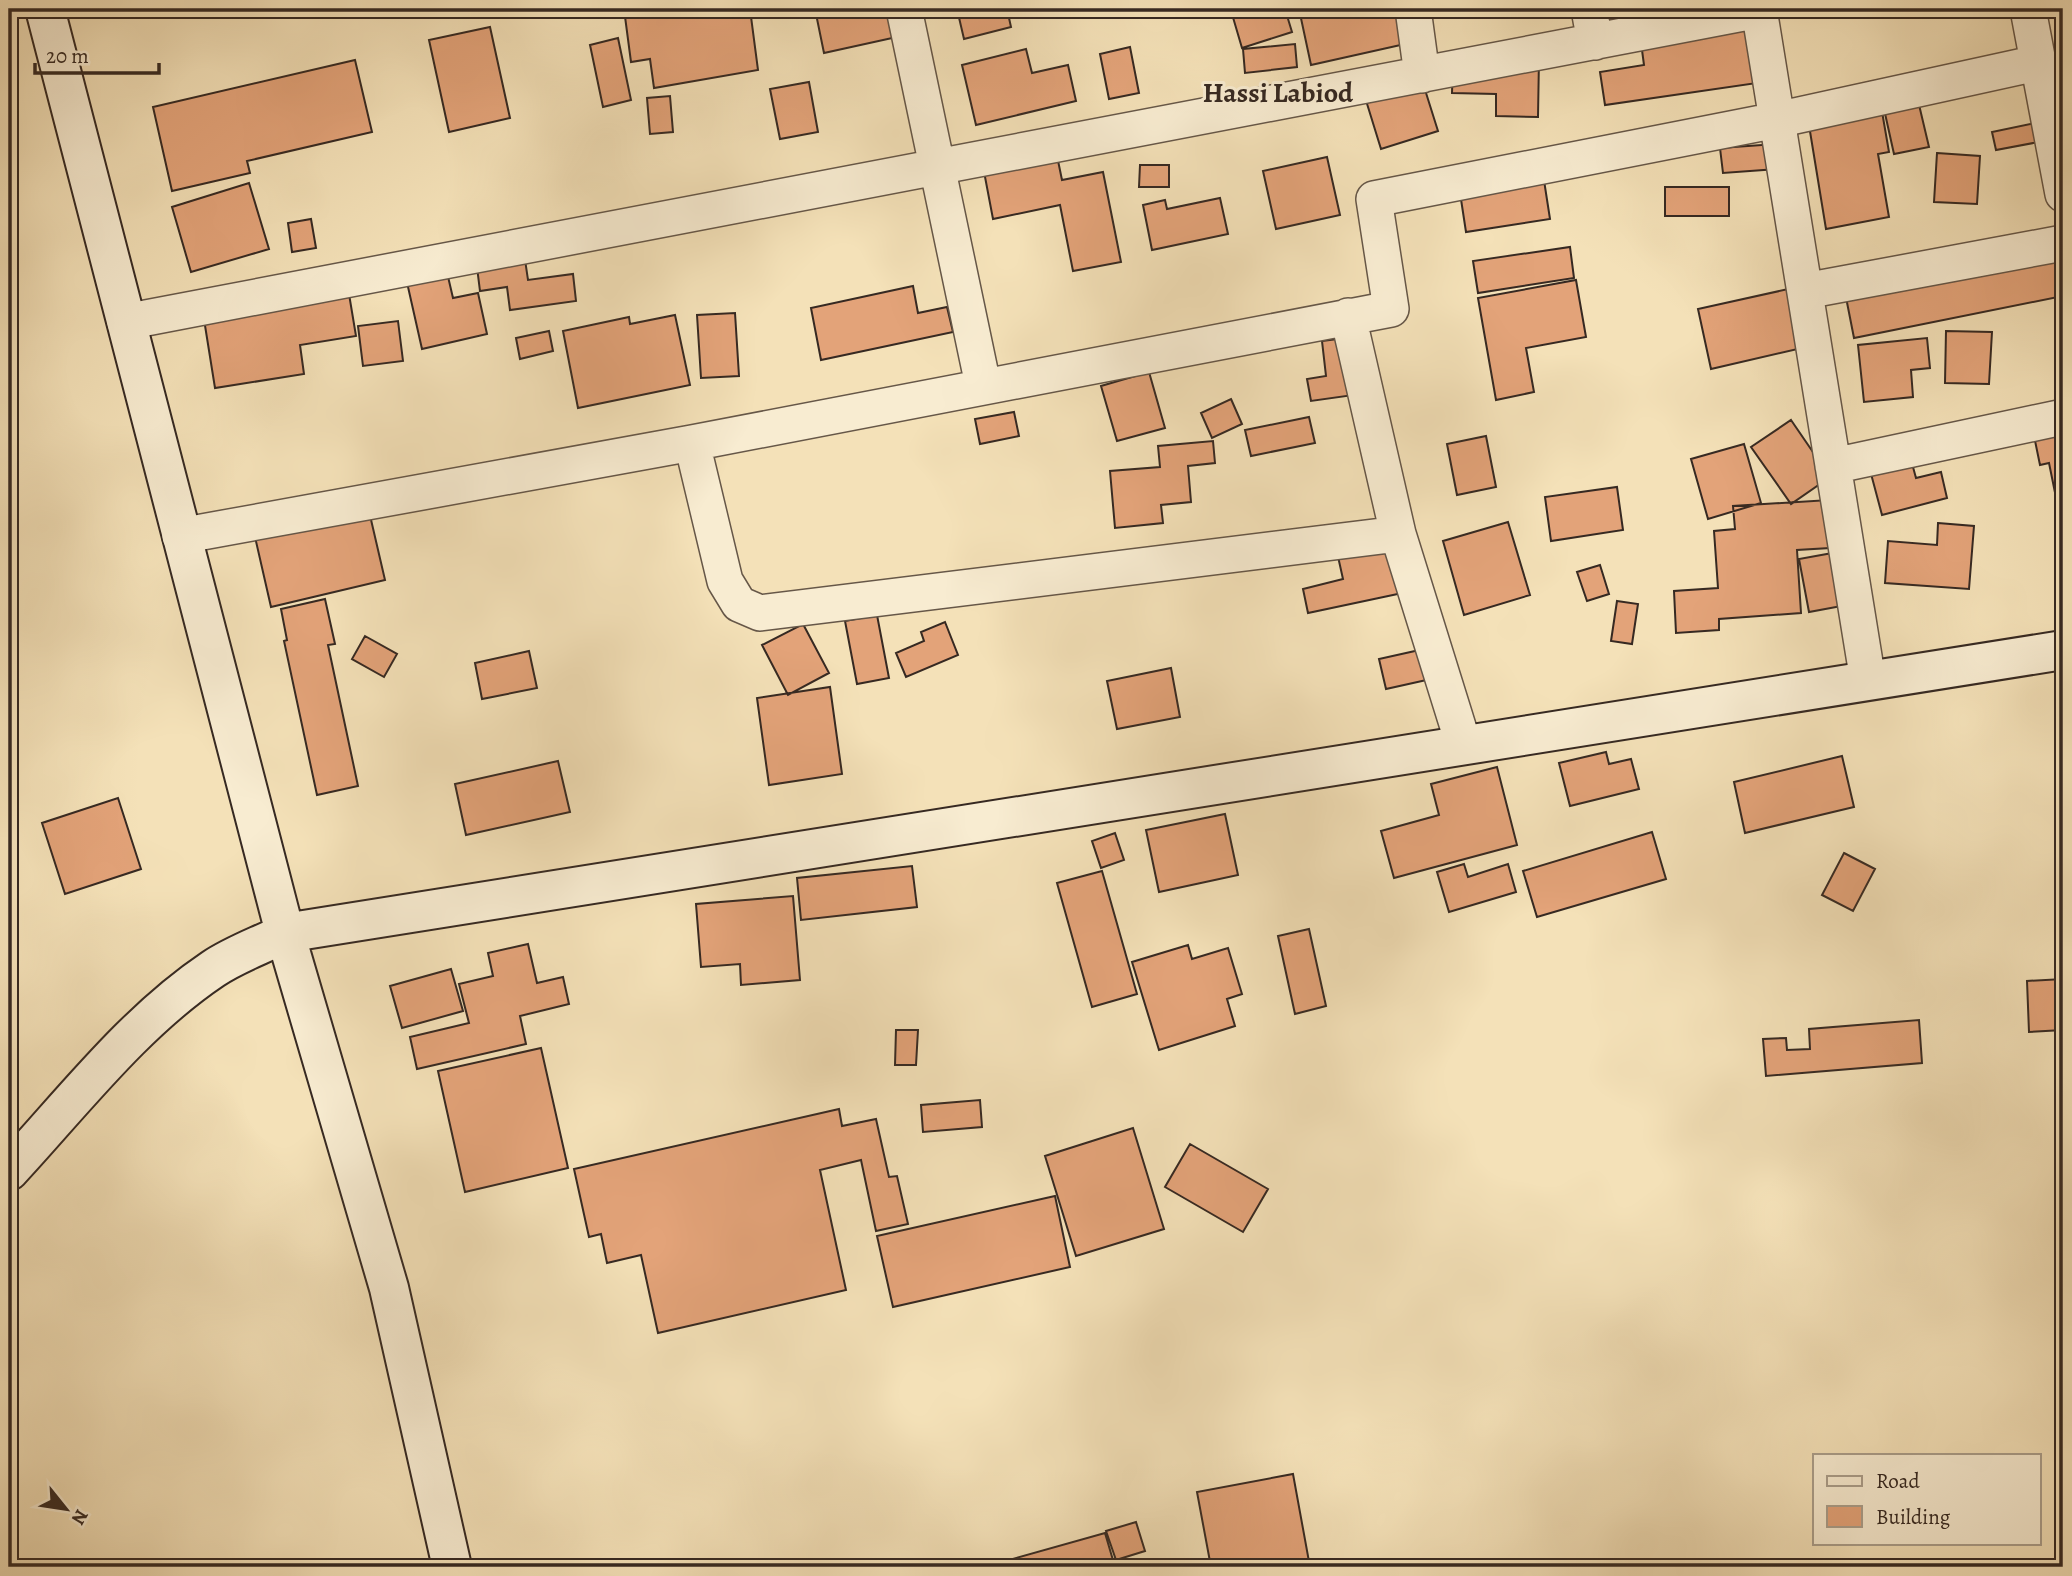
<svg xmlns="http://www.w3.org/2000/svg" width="2072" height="1576" font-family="Alegreya,serif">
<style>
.building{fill:#e3a379;stroke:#362922;stroke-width:2}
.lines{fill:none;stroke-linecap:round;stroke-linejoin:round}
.minor-casing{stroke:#665748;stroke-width:38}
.secondary-casing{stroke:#362922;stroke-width:42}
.minor{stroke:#f8ecd1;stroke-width:35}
.secondary{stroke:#f8ecd1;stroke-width:38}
.labels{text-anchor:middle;stroke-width:6;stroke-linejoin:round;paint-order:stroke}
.quarter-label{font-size:28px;font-weight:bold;fill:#362922;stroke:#f8ecd1}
</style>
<rect width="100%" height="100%" fill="#f4e1b8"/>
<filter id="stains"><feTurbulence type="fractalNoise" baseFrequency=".00286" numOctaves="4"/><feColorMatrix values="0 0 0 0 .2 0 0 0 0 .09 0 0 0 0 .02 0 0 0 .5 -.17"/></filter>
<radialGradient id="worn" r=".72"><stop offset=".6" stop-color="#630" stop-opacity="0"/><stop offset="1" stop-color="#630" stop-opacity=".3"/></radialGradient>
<!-- building -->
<path class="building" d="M624,9h126l8,61 -104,18 -4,-29 -19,3z
M815,9h95l5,24 -91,20z
M957,9h50l4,18 -47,12z
M1248,9h37l7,23 -50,16 -10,-34z
M1299,9h118l6,31 -112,25z
M1542,9h41l1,3 -42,4z
M1755,19l9,63 -159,23 -5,-33 44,-7 -4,-30z
M490,27l20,91 -61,14 -20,-92z
M618,38l13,62 -28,7 -13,-62z
M1295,44l2,23 -52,6 -2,-24z
M1130,47l9,46 -30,6 -9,-45z
M1026,49l6,24 36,-8 8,36 -100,24 -14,-60z
M1453,57l86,1 -1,59 -42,-1v-22l-44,-1z
M355,60l17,72 -125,29 3,12 -78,18 -19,-84z
M1421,77l17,54 -57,18 -17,-55z
M809,82l9,50 -38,7 -10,-50z
M1916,92l13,55 -35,7 -12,-54z
M670,96l3,36 -23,2 -3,-36z
M1880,100l9,52 -11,2 11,63 -63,12 -19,-116z
M2040,122l4,19 -48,9 -4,-18z
M1776,144l1,25 -54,4 -3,-25z
M1055,146l7,34 41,-8 18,90 -48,9 -13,-66 -67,14 -11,-58z
M1937,153l43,3 -3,48 -43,-2z
M1327,157l13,58 -64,14 -13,-58z
M1541,161l9,58 -84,13 -9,-59z
M1140,165h29v22h-30z
M249,183l20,66 -78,23 -19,-65z
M1665,187h64v29h-64z
M1220,198l8,36 -76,16 -9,-45 22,-5 2,9z
M311,219l5,29 -24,4 -4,-29z
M2063,232v64l-209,42 -12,-61z
M1570,247l4,31 -96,15 -5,-32z
M524,253l4,27 45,-6 3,27 -66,9 -3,-23 -27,4 -4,-32z
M446,268l7,30 25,-5 9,41 -65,15 -16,-71z
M1576,280l10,57 -60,11 8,44 -38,8 -18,-102z
M913,286l5,27 29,-6 6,25 -132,28 -10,-52z
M1802,286l13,59 -104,24 -13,-60z
M348,288l8,48 -56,9 4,29 -89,14 -12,-75z
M735,313l4,63 -38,2 -4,-63z
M675,315l15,70 -112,23 -15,-77 66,-14 1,7z
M398,321l5,40 -40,5 -5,-40z
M549,331l4,20 -33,8 -4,-21z
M1946,331l46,1 -3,52 -44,-1z
M1361,336l7,57 -57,8 -4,-22 19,-3 -4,-35z
M1927,338l3,30 -19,2 2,27 -49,5 -6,-57z
M1149,372l16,56 -48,13 -16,-55z
M1231,399l11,25 -30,14 -11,-25z
M1014,412l5,24 -39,8 -5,-25z
M1309,417l6,26 -64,13 -6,-26z
M1791,420l39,57 -39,27 -40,-57z
M2063,425v107l-14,-69 -9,2 -7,-34z
M1486,436l10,51 -39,8 -10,-51z
M1213,441l2,22 -27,3 3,36 -30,3 2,18 -48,5 -5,-57 50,-4 -2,-21z
M1744,444l17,59 -53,16 -17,-60z
M1907,445l9,33 25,-6 6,26 -65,17 -16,-60z
M1617,487l6,43 -72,11 -6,-44z
M1845,499l2,48 -50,3 4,63 -82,6v11l-43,3 -2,-42 44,-3 -4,-57 21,-2 -2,-23z
M369,511l16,69 -114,27 -16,-70z
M1508,522l22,73 -66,20 -21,-74z
M1938,523l36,3 -5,63 -84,-6 3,-42 49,4z
M1412,534l14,54 -118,25 -5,-24 40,-10 -6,-27z
M1838,552l9,53 -38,7 -10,-53z
M1600,565l9,29 -22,7 -10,-29z
M325,599l10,45 -7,1 30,141 -41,9 -33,-154 3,-1 -6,-31z
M1617,601l21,3 -6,40 -21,-3z
M877,615l12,63 -32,6 -12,-63z
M945,622l13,33 -52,22 -10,-24 28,-12 -3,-9z
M803,624l26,49 -41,22 -26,-50z
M365,636l32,18 -13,23 -32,-18z
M1433,647l7,30 -54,12 -7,-30z
M529,651l8,37 -55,11 -7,-36z
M1171,668l9,49 -63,12 -10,-48z
M830,687l12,87 -73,11 -12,-87z
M1606,752l3,12 22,-5 8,30 -69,17 -11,-43z
M1842,756l12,51 -109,26 -11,-51z
M558,761l12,51 -104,23 -11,-51z
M1497,767l20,78 -123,33 -13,-47 58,-16 -8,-31z
M118,798l23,71 -76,25 -23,-71z
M1225,814l13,61 -79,17 -13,-62z
M1652,832l14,47 -129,38 -14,-46z
M1115,833l9,27 -23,8 -9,-27z
M1844,853l31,16 -22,42 -31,-16z
M1464,864l4,13 40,-13 8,28 -67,20 -12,-40z
M912,866l5,41 -116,13 -4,-42z
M1102,871l35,123 -45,13 -35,-124z
M793,896l7,84 -59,5 -1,-21 -39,3 -5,-63z
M1309,929l17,77 -31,8 -17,-78z
M528,944l9,39 26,-6 6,27 -49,12 6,28 -109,25 -7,-32 59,-14 -10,-39 34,-8 -5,-23z
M1188,945l4,14 36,-11 14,46 -15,5 8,27 -76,24 -27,-88z
M451,969l12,42 -61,17 -12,-42z
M2063,979v51l-34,2 -2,-51z
M1919,1020l3,43 -156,13 -3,-37 23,-1 1,12 23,-1 -1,-20z
M896,1030h22l-2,35h-21z
M541,1048l27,120 -103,24 -27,-121z
M980,1100l2,27 -59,5 -2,-27z
M839,1109l3,17 34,-7 13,58 8,-1 11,48 -32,7 -15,-71 -41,10 26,120 -188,43 -17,-78 -34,8 -6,-29 -12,3 -15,-68z
M1133,1128l31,101 -88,27 -31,-100z
M1190,1144l78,45 -25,43 -78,-45z
M1055,1196l15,71 -177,40 -16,-71z
M1293,1474l17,93h-99l-14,-75z
M1136,1522l9,29 -29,9 -10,-29z
M1105,1533l10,34h-131z"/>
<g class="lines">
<defs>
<path id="minor" d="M904,9l79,376
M1413,9l9,66
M1589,9l6,33
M1759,9l109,672
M2028,9l35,185
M1805,291l258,-48
M1348,316l50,218 66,212
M125,322l1634,-312
M692,443l33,138 14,23 21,9 638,-79
M1833,466l230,-49
M180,536l512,-93 699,-134 -17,-110 403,-79 260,-57"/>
<path id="secondary" d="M45,9l240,924 104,355 63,279
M9,1171c64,-69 125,-149 204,-202 22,-15 49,-24 72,-36l1778,-283"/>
</defs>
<!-- minor casing -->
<use href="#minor" class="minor-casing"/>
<!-- secondary casing -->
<use href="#secondary" class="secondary-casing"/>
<!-- minor -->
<use href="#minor" class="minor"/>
<!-- secondary -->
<use href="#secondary" class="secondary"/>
</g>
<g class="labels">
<!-- quarter labels -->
<g class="quarter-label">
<text x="1278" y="102">Hassi Labiod</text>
</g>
</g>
<!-- margin -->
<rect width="2072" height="1576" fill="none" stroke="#f4e1b8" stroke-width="35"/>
<rect x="10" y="10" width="2051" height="1555" fill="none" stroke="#362922" stroke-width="3.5"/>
<rect x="18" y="18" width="2037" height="1541" fill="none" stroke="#362922" stroke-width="2"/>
<!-- legend -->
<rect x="1813" y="1454" width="228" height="91" fill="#f8ecd1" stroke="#aa9e8b" stroke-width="2"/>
<rect x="1827" y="1476" width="35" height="10" fill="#f8ecd1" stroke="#aa9e8b" stroke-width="2"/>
<text x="1876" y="1488" font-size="21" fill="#362922">Road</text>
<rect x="1827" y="1506" width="35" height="21" fill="#e3a379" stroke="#aa9e8b" stroke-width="2"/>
<text x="1876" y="1524" font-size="21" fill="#362922">Building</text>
<!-- north arrow -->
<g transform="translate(66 1509) rotate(120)" stroke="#f8ecd1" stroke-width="5" paint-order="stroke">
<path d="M0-5L12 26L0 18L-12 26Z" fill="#362922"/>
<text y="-10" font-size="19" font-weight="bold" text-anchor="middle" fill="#362922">N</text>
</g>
<!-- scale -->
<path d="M35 63v10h124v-10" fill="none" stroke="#362922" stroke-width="3.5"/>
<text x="46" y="63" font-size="21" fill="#362922" stroke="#f8ecd1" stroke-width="5" paint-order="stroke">20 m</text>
<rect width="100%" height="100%" filter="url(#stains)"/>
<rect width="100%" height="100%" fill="url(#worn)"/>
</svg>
